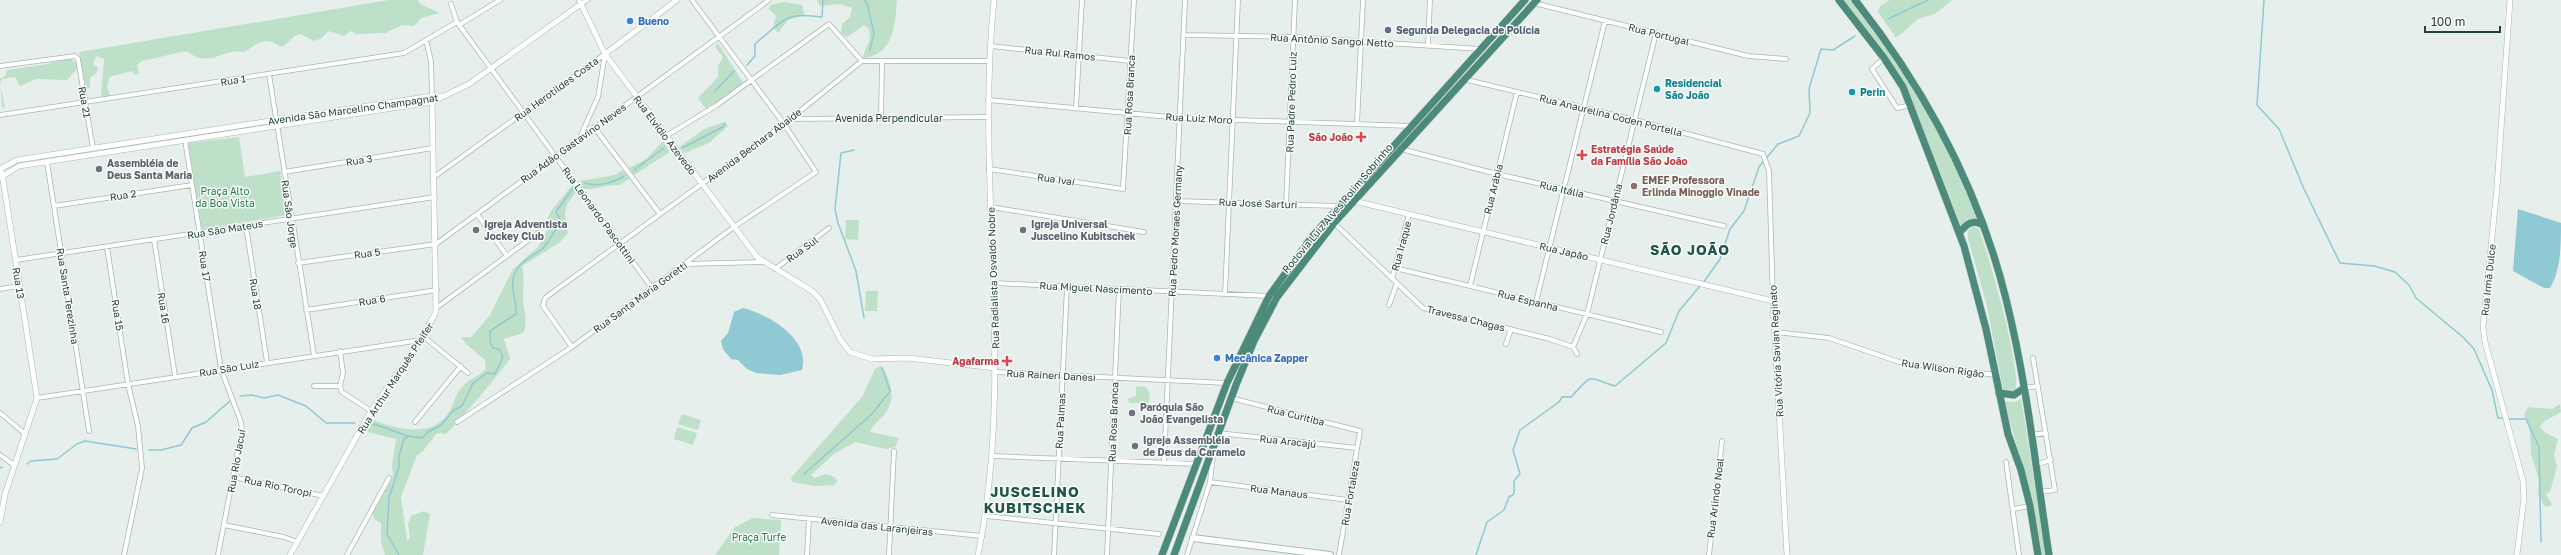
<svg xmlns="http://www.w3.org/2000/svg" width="2561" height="555" font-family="'Golos Text',sans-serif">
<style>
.green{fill:#bfe0c8}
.water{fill:#8ec9d4}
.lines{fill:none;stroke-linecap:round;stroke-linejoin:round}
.stream{stroke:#8ec9d4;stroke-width:1.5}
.minor-casing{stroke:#a8b8b2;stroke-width:5.5}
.tertiary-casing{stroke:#a8b8b2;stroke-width:6}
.secondary-casing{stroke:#a4bbb3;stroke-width:8}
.trunk-casing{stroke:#c2cac8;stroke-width:8}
.minor{stroke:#fff;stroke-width:4}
.tertiary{stroke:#fff;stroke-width:5}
.secondary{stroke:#fff;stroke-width:6}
.trunk{stroke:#4c8a7c;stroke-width:7}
.shop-dot{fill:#3f7fe0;stroke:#f7fbf9;stroke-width:1.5}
.service-dot{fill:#5c6f8a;stroke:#f7fbf9;stroke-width:1.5}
.culture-dot{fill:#0f9aa8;stroke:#f7fbf9;stroke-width:1.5}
.health-dot{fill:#e0444e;stroke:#f7fbf9;stroke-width:1.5}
.worship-dot{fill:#6b7280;stroke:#f7fbf9;stroke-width:1.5}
.education-dot{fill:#8d6e63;stroke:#f7fbf9;stroke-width:1.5}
.labels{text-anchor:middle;stroke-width:3;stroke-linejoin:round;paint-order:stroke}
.shop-label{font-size:10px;font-weight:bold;fill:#366cbe;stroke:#f7fbf9;text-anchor:start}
.service-label{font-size:10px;font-weight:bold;fill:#4e5e75;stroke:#f7fbf9;text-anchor:start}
.street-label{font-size:10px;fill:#24423a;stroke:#f7fbf9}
.culture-label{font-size:10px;font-weight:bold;fill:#0d838f;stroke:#f7fbf9;text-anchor:start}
.health-label{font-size:10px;font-weight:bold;fill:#be3a42;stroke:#f7fbf9;text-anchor:end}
.worship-label{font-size:10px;font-weight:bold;fill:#5b616d;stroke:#f7fbf9;text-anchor:start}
.education-label{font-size:10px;font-weight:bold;fill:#785e54;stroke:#f7fbf9;text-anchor:start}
.park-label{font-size:10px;fill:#2d7a4b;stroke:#f7fbf9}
.district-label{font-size:14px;font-weight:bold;letter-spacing:1px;fill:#1f5548;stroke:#f7fbf9}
</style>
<rect width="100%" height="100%" fill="#e6efeb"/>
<!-- green -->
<path class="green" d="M389,0h29l2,4 20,9 -19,5 -7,8 -12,-1 -17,8 -29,1 -5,-3 -7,5 -16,-5 -6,7 -8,3 -14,-7c-9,2 -11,10 -19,13 -17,-12 -23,-3 -37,5 -20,-3 -27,9 -44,6 -4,0 -10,-5 -14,-7l-44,10 -5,4 2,8 -4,2 -3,-4 -23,6 -2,10 3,8 -6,3 -3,-3 3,-36 -8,-3 -3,8 5,4 -1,4 -7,6v10l-4,1 -7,-37z
M817,0h80c-2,25 -3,55 -34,58 2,-12 14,-24 1,-33l-17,12 -6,-4 1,-9 8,-7 2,-9 -13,-4 -19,2z
M1843,0h7c55,65 96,140 127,219h-10l-6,7 -51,-131 -30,-47z
M1890,0h62l-17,14 -17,5 -22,19 -18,-26 2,-6z
M784,2l18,3 2,8 -2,3 -14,4 -10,13 -5,-6 3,-11 -7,-7 1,-4z
M718,43l26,41 -38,25 -8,-11 20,-21v-11l5,-9 -8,-10z
M66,58l6,1 2,4 2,-4 2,9 -11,12 -31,-1 -16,7 -5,-9 -13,2 -2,5 5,23 -3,1 -2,-29 6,-4 1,-5 40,-6z
M725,122l3,4 -19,17 -24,10 -6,-6 27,-19z
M239,137l6,40 35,-6 7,44 -85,14 -14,-86z
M663,141l7,11 -36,23 -5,-7 17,-9z
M622,170l8,8 -10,7c-13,-1 -24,5 -37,4l-4,-8 36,-6z
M573,184l5,6 -11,14 -2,10 3,19 -9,10 -37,23c3,12 1,20 1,32 0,13 6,23 0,35l-19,6 6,20c-20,26 -41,51 -64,75l-9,-1 -14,18 -6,4 -16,42 6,44 3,-3 -2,-14 3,-8 13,-5 6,3 -7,41h-38l-4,-13v-19l-7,-4 -1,-6 20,-37 -1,-10 4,-27 -29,-7 6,-12c23,9 60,19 76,-8 5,-8 6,-18 13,-25 7,-8 17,-11 24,-18l-1,-9 -19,-16 -5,-7h10l19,-22 23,-46 25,-22 12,-22 -3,-6 4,-8z
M846,220h13l-1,20 -13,-1z
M1973,226l6,3c9,24 44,144 36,163h-9l-3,-3 -17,-87 -18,-63v-8z
M866,291h12l-1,20h-12z
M880,366l3,1c8,17 14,31 1,48 -5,5 -11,10 -14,17l29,6 -4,9 -9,2 -31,-7 -21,12 -23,21 3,3 11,-4 10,3 2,4 -3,4 -20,1 -22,-4 -1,-4 71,-81 13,-28z
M1136,386l10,1 4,7 -2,14 -10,-5h-9l-1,-4 8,-3z
M2021,398l25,157h-4l-9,-52 -29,-102 12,1z
M2560,404l1,8 -19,11 -2,4 6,6 12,6 -4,16 3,12 -7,25 -4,2 6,11 -4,2 -4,-1 -6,-13 1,-13 -8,-26 -1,-23 -6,-17 4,-7 24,2z
M682,414l19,6 -3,10 -20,-6z
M677,427l20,6 -4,12 -19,-6z
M753,518l28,2 -2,35h-64l20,-28z"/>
<!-- water -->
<path class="water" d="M2518,209l43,14c0,21 0,47 -11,65h-6l-31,-17z
M743,308c24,6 68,30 59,62l-22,5 -24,-2 -9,-4 -9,-9 -7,-1 -8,-10 -2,-8 7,-8 6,-21z"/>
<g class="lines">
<!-- stream -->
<path class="stream" d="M864,0l3,3 7,30 -4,17
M2264,0l-7,105 22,24 25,60 36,74 34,3 21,6 14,13 7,13 48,40 10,11 18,41 6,28h6
M1888,19l40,-19
M747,65l8,-9v-12c28,-23 29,-33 67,-27l1,-17
M715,91l19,-20
M682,148l41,-21 2,-4
M854,150l-13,3 -6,56 3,14 18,48 8,47
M634,170l30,-22
M585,183c12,4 28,0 39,-7
M1703,283l17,-24 10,-30 14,-18 15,-44 19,-23 21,-8 11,-23 -1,-24 12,-40 12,1 22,-14
M240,396l12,-1 12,3 14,-3 28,11 20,17h29
M2508,419h18l13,28 2,95
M374,424l34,12
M149,450h12l20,-5 11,-17 14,-6 24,-21
M27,464l4,-3 26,-2 20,-15 8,-3 51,8
M0,468l2,-1
M804,474l68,-60 18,-23 -8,-23
M399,555l-12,-21 2,-36 10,-31v-11l5,-17 5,-3 13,2 6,-6 13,-7 13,-15 8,-4 11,-23 14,-10 8,1 8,-17 -4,-8 -6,-1 -3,-6v-11l26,-17c1,-14 -8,-29 0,-43 7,-12 16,-14 26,-22 3,-2 18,-25 18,-29 0,-3 -3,-5 -4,-8l17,-24
M1476,555l11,-33 17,-12 5,-13 5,-3v-13l6,-7 -7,-24 7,-20 39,-28 3,-5h9c24,-25 14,-20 44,-11l51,-43 13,-32 21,-25"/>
<defs>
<path id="minor" d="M579,0l2,4 6,-4
M1534,3l214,53 38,3
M451,4l6,18 195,266
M459,25l41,-25
M1184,35l110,2 186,12
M426,40l5,21 1,35
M1428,45l2,-45
M991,46l139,15
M1884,58l-12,11 25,39 15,-3
M0,66l75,-10 3,3 15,89
M269,74l45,281
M1463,79l172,41 128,34 6,17 4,130
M988,100l192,18 231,8
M1076,108l6,-108
M0,115l404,-62 53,-31
M881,118l1,-57
M790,119l197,-2
M1357,124l6,-124
M594,127l66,87
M581,135l17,-38 7,-43
M666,136l51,-31 112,-81 33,37
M185,140l36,229 20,53 1,8 -24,125
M1401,149l96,25 227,52
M47,162l42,269
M989,169l134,20 11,-189
M284,172l149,-24
M434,177l171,-123
M1176,201l163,5
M1286,204l9,-204
M54,206l138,-21
M991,207l153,25
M477,214l30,42
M1334,223l89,85 127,31 23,8 4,7
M246,226l21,136
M154,239l21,137
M107,247l21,137 10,42 4,42 -18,87
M16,260l419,-63
M298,263l138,-19 333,-244
M685,264l77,-2
M1395,268l266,64
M775,269l54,-41
M1392,279l17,-65
M994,283l275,13
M1470,286l47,-194
M0,289l19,-3
M1225,294l13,-294
M1536,302l69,-281
M1389,305l8,-22
M436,308l102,-75
M306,310l131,-20
M1775,332l54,6 70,24 96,13
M423,336l45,37
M1506,344l5,-15
M572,347l-29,-41 2,-8 239,-174 78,-63h127
M1573,347l14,-33 69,-281
M340,351l3,22 -3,13
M2033,358l22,132 -15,2
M995,372l232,11
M314,386h26
M340,386l2,6 29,19
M2024,388l14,-2
M37,398l384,-58
M1231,398l129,33 -21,124
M0,413l24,20
M415,422l46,-56
M457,422l115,-75 162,-120 82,-55 -32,-48 -92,-124
M1218,433l139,15
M2031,435l15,-2
M0,455l14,10
M992,456l205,8
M2006,462l13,93
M1164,463l21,-463
M2035,465l16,-5
M233,477l91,19
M1210,482l138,18
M2013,509l17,-3
M772,515l210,21
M986,516l173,18
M224,525l60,12 13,5
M347,555l42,-77
M807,555l2,-36
M889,555l5,-104
M1054,555l13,-268
M1107,555l12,-266
M1187,555l23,-73 3,-27
M1709,555l13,-114"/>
<path id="tertiary" d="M2510,0l-13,187 -14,140 2,15 38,139 1,17 -7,57
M605,54l72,-54
M0,169l17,-9 415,-64h12
M0,178l19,-12 413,-64 37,-18 112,-80 24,50 152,203 55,34 8,8 20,40 10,13 22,7 36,-1 87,10
M1354,201l419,100 14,254
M0,522l5,-28 32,-96 -35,-225
M290,555l81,-144 50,-71 15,-28 -4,-216
M978,555c38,-183 -3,-370 16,-555"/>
<path id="secondary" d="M1193,538l137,17"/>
<path id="trunk" d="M1839,0l45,58 19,29 61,159 22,83 22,105 13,36 9,36 8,49
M1855,0c70,89 124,189 151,299 21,84 30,171 43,256
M1959,233c7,-8 13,-15 24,-8
M1999,393l15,2 10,-7
M1162,555l65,-172 42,-87 42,-58 214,-238
M1174,555l62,-170 18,-44 23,-44 57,-74 203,-223"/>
</defs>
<!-- minor casing -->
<use href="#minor" class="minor-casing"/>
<!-- tertiary casing -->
<use href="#tertiary" class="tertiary-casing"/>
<!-- secondary casing -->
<use href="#secondary" class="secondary-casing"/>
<!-- trunk casing -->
<use href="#trunk" class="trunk-casing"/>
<!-- minor -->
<use href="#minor" class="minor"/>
<!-- tertiary -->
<use href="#tertiary" class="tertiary"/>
<!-- secondary -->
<use href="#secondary" class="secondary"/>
<!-- trunk -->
<use href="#trunk" class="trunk"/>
</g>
<!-- markers -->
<g class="shop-dot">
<circle cx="630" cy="21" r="4"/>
<circle cx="1217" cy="358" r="4"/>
</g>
<circle class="service-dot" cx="1388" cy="30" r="4"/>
<g class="culture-dot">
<circle cx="1657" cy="89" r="4"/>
<circle cx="1852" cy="92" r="4"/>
</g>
<g class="health-dot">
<path d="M1359 131h4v4h4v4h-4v4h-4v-4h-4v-4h4z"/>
<path d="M1580 149h4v4h4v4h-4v4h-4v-4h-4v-4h4z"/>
<path d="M1005 355h4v4h4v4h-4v4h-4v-4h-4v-4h4z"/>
</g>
<g class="worship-dot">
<circle cx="99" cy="169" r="4"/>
<circle cx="476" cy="230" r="4"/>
<circle cx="1023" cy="230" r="4"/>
<circle cx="1132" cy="413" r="4"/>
<circle cx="1135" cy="446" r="4"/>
</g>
<circle class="education-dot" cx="1634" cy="186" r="4"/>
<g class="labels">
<!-- shop labels -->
<g class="shop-label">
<text x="638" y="25">Bueno</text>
<text x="1225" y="362">Mecânica Zapper</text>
</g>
<!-- service labels -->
<g class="service-label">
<text x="1396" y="34">Segunda Delegacia de Polícia</text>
</g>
<!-- street labels -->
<g class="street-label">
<text transform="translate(1659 34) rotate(14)" y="4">Rua Portugal</text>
<text transform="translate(1332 40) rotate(3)" y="4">Rua Antônio Sangoi Netto</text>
<text transform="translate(1060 53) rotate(6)" y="4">Rua Rui Ramos</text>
<text transform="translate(233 80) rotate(-9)" y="4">Rua 1</text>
<text transform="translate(556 89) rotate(-36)" y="4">Rua Herotildes Costa</text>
<text transform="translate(1129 95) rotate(-87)" y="4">Rua Rosa Branca</text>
<text transform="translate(85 102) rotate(80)" y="4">Rua 21</text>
<text transform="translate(1291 102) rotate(-88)" y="4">Rua Padre Pedro Luiz</text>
<text transform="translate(353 109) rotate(-8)" y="4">Avenida São Marcelino Champagnat</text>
<text transform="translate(1611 115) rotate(14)" y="4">Rua Anaurelina Coden Portella</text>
<text x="889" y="122">Avenida Perpendicular</text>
<text transform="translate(1199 118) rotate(3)" y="4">Rua Luiz Moro</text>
<text transform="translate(665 135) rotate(53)" y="4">Rua Elvidio Azevedo</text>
<text transform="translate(573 143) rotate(-36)" y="4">Rua Adão Gastavino Neves</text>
<text transform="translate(754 145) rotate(-37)" y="4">Avenida Bechara Abaide</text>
<text transform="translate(359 160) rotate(-9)" y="4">Rua 3</text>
<text transform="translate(1056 179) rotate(8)" y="4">Rua Ivaí</text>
<text transform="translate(1493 189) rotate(-76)" y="4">Rua Arábia</text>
<text transform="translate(1562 189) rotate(13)" y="4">Rua Itália</text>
<text transform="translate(123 195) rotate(-9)" y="4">Rua 2</text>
<text transform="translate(1258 203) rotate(2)" y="4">Rua José Sarturi</text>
<text transform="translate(1337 208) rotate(-50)" y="4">Rodovia Luiz Alves Rolim Sobrinho</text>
<text transform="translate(290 214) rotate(82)" y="4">Rua São Jorge</text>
<text transform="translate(1611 214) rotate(-76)" y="4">Rua Jordânia</text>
<text transform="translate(599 215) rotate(54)" y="4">Rua Leonardo Pascottini</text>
<text transform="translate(225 229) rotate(-9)" y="4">Rua São Mateus</text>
<text transform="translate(1175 231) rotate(-87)" y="4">Rua Pedro Moraes Germany</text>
<text transform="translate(1401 246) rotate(-75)" y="4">Rua Iraque</text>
<text transform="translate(802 249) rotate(-36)" y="4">Rua Sul</text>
<text transform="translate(1564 251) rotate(13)" y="4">Rua Japão</text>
<text transform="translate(367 253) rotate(-8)" y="4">Rua 5</text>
<text transform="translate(205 266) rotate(81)" y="4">Rua 17</text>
<text transform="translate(993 278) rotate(-92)" y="4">Rua Radialista Osvaldo Nobre</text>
<text transform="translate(2488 280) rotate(-84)" y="4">Rua Irmã Dulce</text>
<text transform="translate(19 283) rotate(81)" y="4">Rua 13</text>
<text transform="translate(1096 288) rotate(3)" y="4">Rua Miguel Nascimento</text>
<text transform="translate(256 294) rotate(81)" y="4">Rua 18</text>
<text transform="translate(68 296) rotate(81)" y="4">Rua Santa Terezinha</text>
<text transform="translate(640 297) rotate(-36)" y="4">Rua Santa Maria Goretti</text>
<text transform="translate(372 300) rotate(-9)" y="4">Rua 6</text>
<text transform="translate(1528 300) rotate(14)" y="4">Rua Espanha</text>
<text transform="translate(164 308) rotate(81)" y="4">Rua 16</text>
<text transform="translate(118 315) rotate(81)" y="4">Rua 15</text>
<text transform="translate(1466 318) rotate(14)" y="4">Travessa Chagas</text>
<text transform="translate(1776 351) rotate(-93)" y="4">Rua Vitória Savian Reginato</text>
<text transform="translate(229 368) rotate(-9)" y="4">Rua São Luiz</text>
<text transform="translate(1943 368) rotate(8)" y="4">Rua Wilson Rigão</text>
<text transform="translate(1051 375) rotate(3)" y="4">Rua Raineri Danesi</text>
<text transform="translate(395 378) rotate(-57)" y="4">Rua Arthur Marquês Pfeifer</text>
<text transform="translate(1296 415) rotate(14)" y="4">Rua Curitiba</text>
<text transform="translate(1060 421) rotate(-87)" y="4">Rua Palmas</text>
<text transform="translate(1113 422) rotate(-88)" y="4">Rua Rosa Branca</text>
<text transform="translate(1288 441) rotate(6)" y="4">Rua Aracajú</text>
<text transform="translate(236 461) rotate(-80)" y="4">Rua Rio Jacuí</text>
<text transform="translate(278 486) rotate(12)" y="4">Rua Rio Toropi</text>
<text transform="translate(1279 491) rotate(7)" y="4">Rua Manaus</text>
<text transform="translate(1350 493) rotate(-80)" y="4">Rua Fortaleza</text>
<text transform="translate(1715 498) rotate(-83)" y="4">Rua Arlindo Noal</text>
<text transform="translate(877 526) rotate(6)" y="4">Avenida das Laranjeiras</text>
</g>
<!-- culture labels -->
<g class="culture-label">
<text x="1665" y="87">Residencial<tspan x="1665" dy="12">São João</tspan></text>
<text x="1860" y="96">Perin</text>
</g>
<!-- health labels -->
<g class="health-label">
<text x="1353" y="141">São João</text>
<text x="1591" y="153" text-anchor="start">Estratégia Saúde<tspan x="1591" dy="12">da Família São João</tspan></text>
<text x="999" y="365">Agafarma</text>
</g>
<!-- worship labels -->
<g class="worship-label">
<text x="107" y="167">Assembléia de<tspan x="107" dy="12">Deus Santa Maria</tspan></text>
<text x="484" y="228">Igreja Adventista<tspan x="484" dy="12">Jockey Club</tspan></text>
<text x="1031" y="228">Igreja Universal<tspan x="1031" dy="12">Juscelino Kubitschek</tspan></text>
<text x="1140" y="411">Paróquia São<tspan x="1140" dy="12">João Evangelista</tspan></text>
<text x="1143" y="444">Igreja Assembléia<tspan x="1143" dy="12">de Deus da Caramelo</tspan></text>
</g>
<!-- education labels -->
<g class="education-label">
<text x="1642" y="184">EMEF Professora<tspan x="1642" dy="12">Erlinda Minoggio Vinade</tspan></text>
</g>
<!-- park labels -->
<g class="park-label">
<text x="225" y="195">Praça Alto<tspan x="225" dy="12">da Boa Vista</tspan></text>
<text x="759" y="541">Praça Turfe</text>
</g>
<!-- district labels -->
<g class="district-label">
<text x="1690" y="255">SÃO JOÃO</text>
<text x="1035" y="497">JUSCELINO<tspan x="1035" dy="16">KUBITSCHEK</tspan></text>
</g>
</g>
<!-- scale -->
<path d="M2425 26v6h75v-6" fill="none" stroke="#24423a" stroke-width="2"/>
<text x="2431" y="26" font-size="12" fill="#24423a" stroke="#f7fbf9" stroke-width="3" paint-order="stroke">100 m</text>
</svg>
